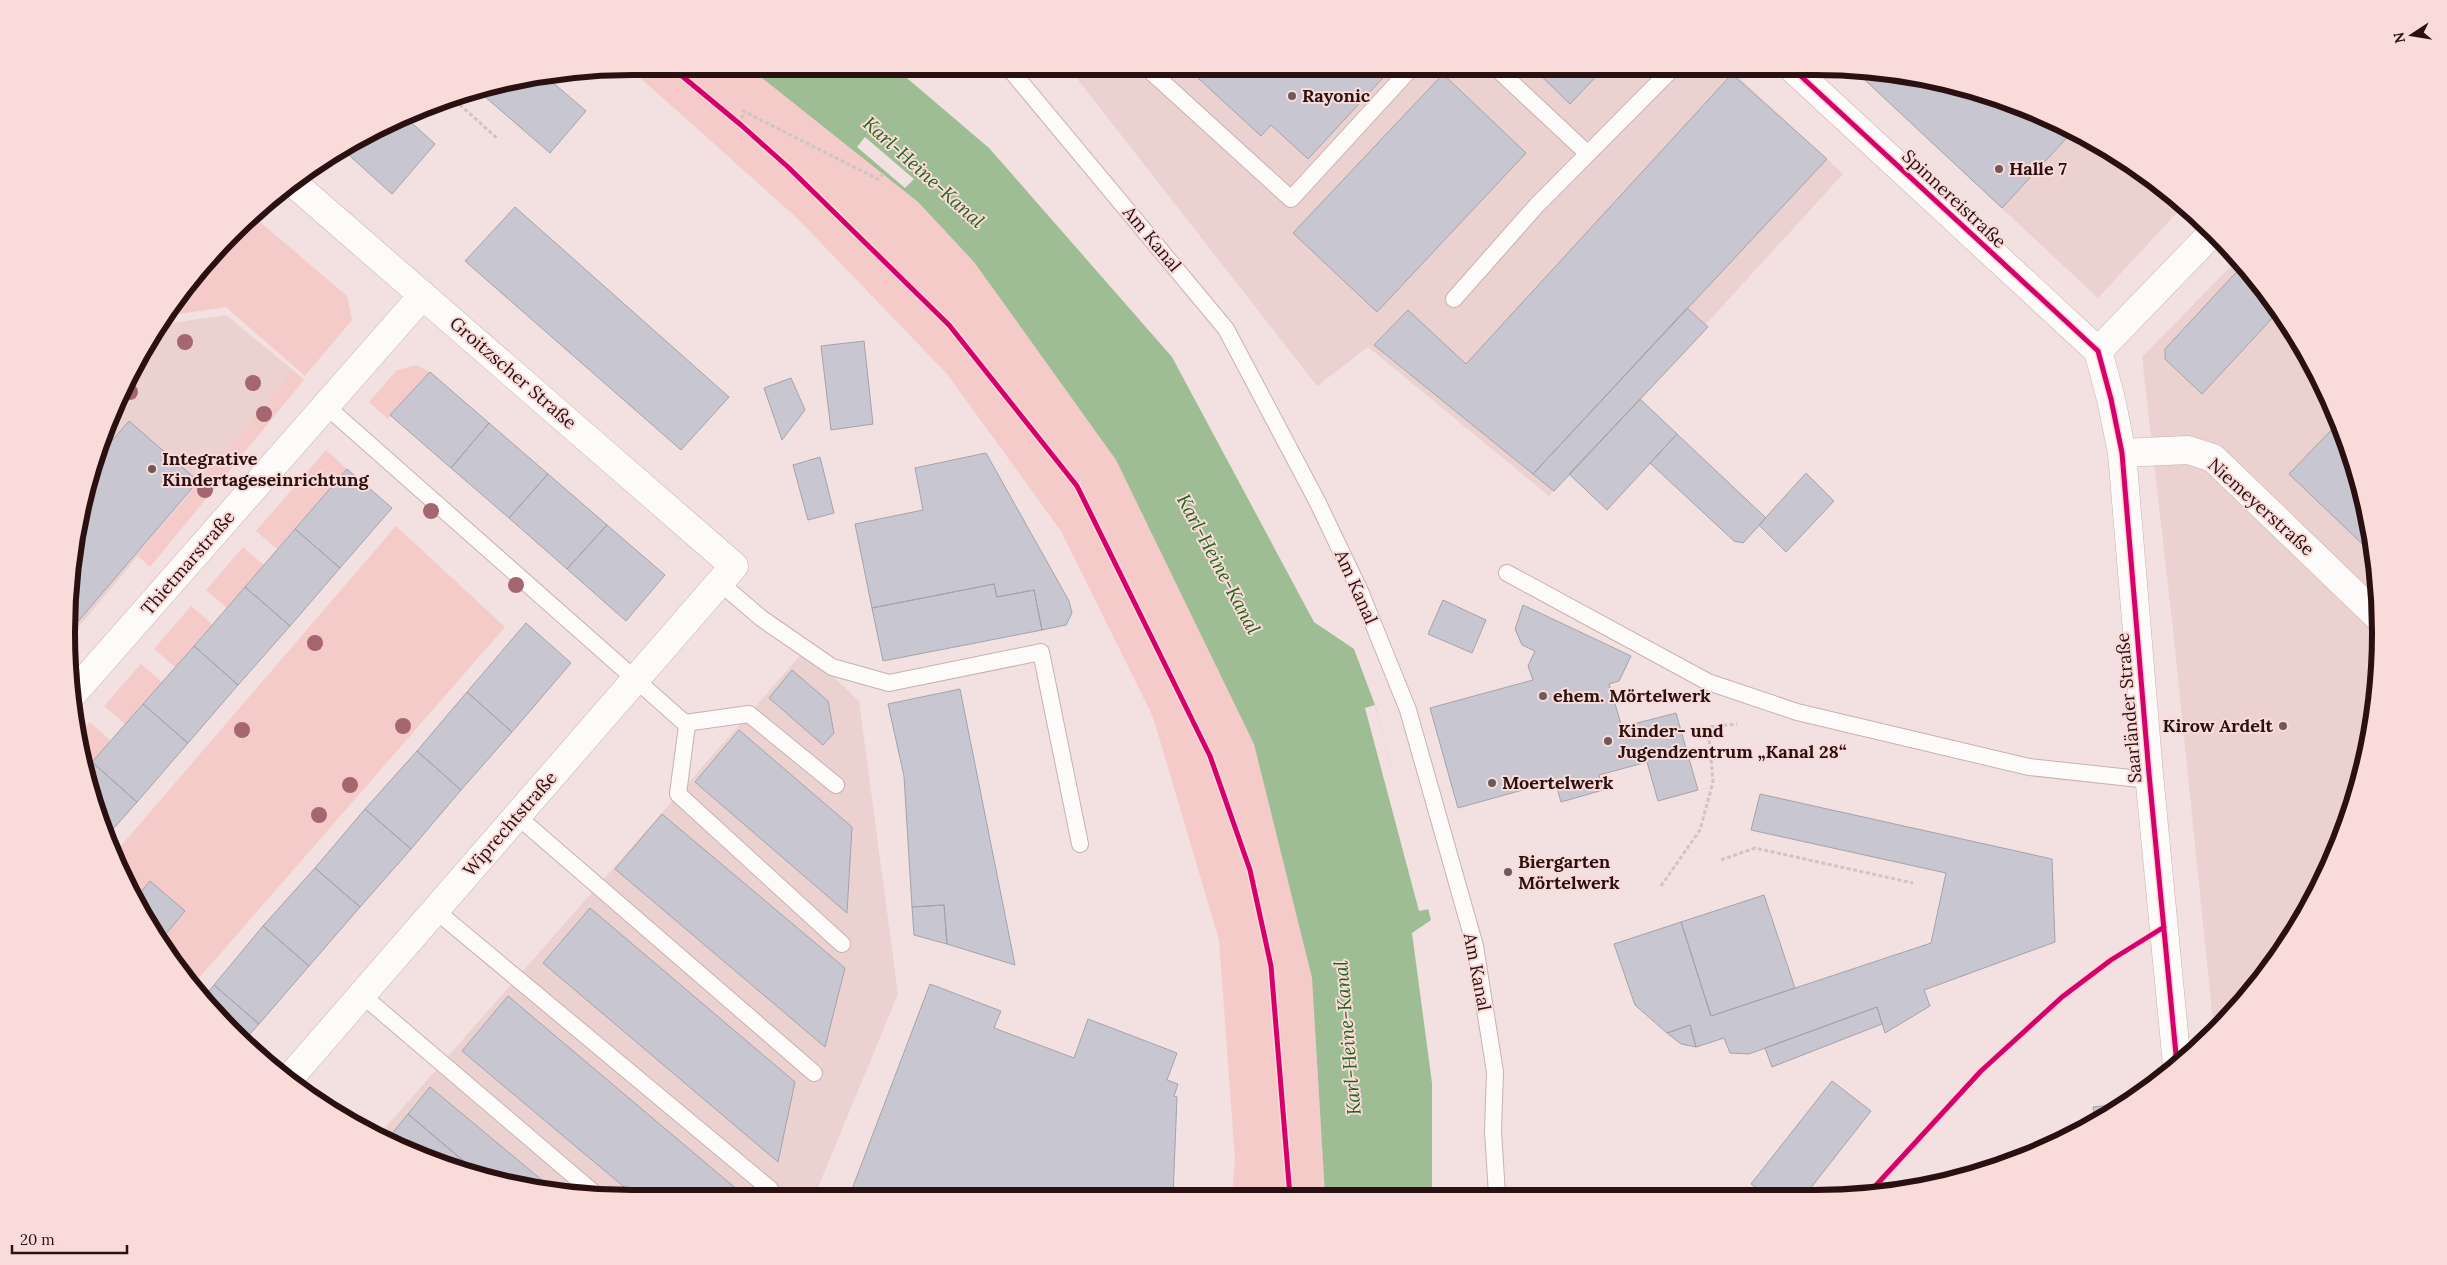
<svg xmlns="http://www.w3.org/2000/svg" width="2447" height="1265" font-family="Lora,serif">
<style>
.built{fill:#ebd1d0}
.green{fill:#f5cbc9}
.water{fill:#9ebd94}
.pier{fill:#f2e1e0}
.building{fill:#c8c6d0;stroke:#a5a2ab}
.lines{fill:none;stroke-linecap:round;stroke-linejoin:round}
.lane-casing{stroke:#c7b2b1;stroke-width:18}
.street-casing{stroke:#c7b2b1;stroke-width:29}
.secondary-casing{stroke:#c7b2b1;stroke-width:29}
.path{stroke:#cdc4c4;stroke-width:3;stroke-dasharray:4 2.5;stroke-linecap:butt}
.lane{stroke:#fdfafa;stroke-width:16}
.street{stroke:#fdfafa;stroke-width:28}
.secondary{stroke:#fdfafa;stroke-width:28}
.cycleway-casing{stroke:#f9dbd9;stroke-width:8}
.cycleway{stroke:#d6006c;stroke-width:5}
.tree{fill:#a6666f}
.poi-dot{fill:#705959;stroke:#f9dbd9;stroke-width:2}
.labels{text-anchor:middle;stroke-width:4;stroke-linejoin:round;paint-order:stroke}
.poi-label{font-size:18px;font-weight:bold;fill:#2a1010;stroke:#f9dbd9;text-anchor:start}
.street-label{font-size:18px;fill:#2a1010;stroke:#f9dbd9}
.water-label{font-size:19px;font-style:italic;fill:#1f6417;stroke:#f9dbd9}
.rim{fill:none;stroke:#2a1010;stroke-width:6}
</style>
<rect width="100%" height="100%" fill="#f2e1e0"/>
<!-- built -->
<path class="built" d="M1068,67h660l115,107 -294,322 -181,-149 -51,39z
M1851,67l110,18 104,40 94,58 24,23 -85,92z
M2239,258l66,91 46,101 25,108 4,111 -18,110 -40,104 -82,123 -26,25 -41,-402 -31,-272z
M226,315l67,55 -211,253 -13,11 -2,-38 10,-74 32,-106 33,-67 17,-24z
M805,650l54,51 39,293 -84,203 -218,1 -110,-18 -109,-43z"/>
<!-- green -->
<path class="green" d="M747,66l171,136 56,60 142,198 138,283 58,235 13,217 -93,1 3,-37 -16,-219 -66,-223 -92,-186 -114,-157 -149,-155 -170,-152z
M253,216l94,80 5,24 -47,56 -79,-69 -60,9 41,-57z
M416,365l14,7 -42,47 -19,-17 28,-32z
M293,370l11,10 -154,187 -12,-11z
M326,450l21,19 -70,80 -21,-18z
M396,526l109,101 -312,358c-33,-40 -61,-82 -79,-131z
M243,547l21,18 -37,43 -21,-18z
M191,606l21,18 -37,43 -21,-18z
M141,664l21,18 -37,42 -21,-18z
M90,722l21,19 -27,30 -7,-34z"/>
<!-- water -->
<path class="water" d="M747,66l147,1 95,81 183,209 142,265 40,27 21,56 56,215 -19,13 20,150v112h-107l-13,-217 -58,-234 -138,-284 -142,-198 -56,-60z"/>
<!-- pier -->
<path class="pier" d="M865,137l49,42 -9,9 -48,-41z
M1375,705l54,204 -10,2 -54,-203z"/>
<!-- building -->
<path class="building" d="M1186,67h207l-85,92 -37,-34 -10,11z
M1532,67h73l-35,37z
M1851,67l110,18 104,40 9,5 -72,78z
M1443,74l83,79 -149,159 -84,-79z
M1732,74l95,85 -294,315 -159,-129 34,-35 58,54z
M544,75l42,36 -36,42 -74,-64 46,-12z
M405,117l30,27 -43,50 -51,-46z
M515,207l214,190 -48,53 -216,-189z
M2242,266l9,8 27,38 -76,82 -37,-35v-10z
M1687,308l21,19 -154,164 -21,-17z
M864,341l9,83 -42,6 -10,-84z
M430,372l59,51 -38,45 -61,-53z
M791,378l14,32 -23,30 -18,-52z
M1640,399l37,35 -70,76 -38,-36z
M129,421l69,60 -129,151 -2,-36 10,-74 19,-63z
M489,423l59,51 -39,44 -58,-50z
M2338,423l13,27 24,106 -86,-82z
M1677,434l89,84 -23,25 -9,-2 -84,-78z
M986,453l83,148 3,12 -6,12 -24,5 -8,-40 -37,7 -3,-13 -122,24 -17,-84 68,-14 -8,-42z
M820,457l14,56 -26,7 -15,-55z
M347,469l45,39 -52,60 -45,-39z
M1806,473l28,28 -48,51 -27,-27z
M548,474l59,51 -40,44 -58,-51z
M607,525l58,50 -39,46 -59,-52z
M295,529l45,39 -50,58 -45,-39z
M994,584l3,13 37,-7 8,40 -159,31 -11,-53z
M245,587l45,39 -52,59 -44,-39z
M1443,600l43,20 -14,33 -44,-19z
M1523,605l108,51 -12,25 -10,3 13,43 54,-14 22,77 -40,11 -11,-39 -48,13 4,15 -42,12 -6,-21 -97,27 -28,-100 103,-28 -5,-14 7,-15 -13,-6 -7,-16z
M526,623l45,40 -59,69 -45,-40z
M194,646l44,39 -50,58 -45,-39z
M792,670l36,31 6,32 -11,12 -54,-47z
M960,689l55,276 -68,-21 -3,-39 -32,2 -8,-131 -16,-72z
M467,692l45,40 -51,58 -44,-39z
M143,704l45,39 -51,59 -45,-40z
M739,730l113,97 -5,86 -152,-131z
M417,751l44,39 -50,59 -46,-40z
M92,762l45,40 -30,34 -21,-57 -2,-8z
M1760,794l292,65 3,83 -131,48 6,16 -45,27 -8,-26 -128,47 -19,-1 -6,-15 -28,9 -6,-22 -23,8 -32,-28 -21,-61 67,-22 30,94 220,-73 15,-70 -195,-43z
M365,809l46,40 -51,58 -45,-39z
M662,814l183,154 -20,79 -210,-178z
M315,868l45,39 -51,59 -46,-40z
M150,881l35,30 -26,31 -25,-42z
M1764,895l31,93 -84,28 -30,-94z
M944,905l3,39 -33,-9 -2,-28z
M590,908l205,174 -17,80 -235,-199z
M263,926l46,40 -50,58 -45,-39z
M930,984l71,27 -7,17 80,30 14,-39 89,34 -10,27 11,4 -4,12 3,1 -4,99 -324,1z
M214,985l45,39 -16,18 -11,-9 -29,-35z
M508,996l238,201h-110l-174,-146z
M1877,1007l5,17 -110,43 -7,-19z
M1690,1025l6,22 -15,-3 -14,-11z
M1832,1081l39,30 -65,83h-41l-14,-10z
M430,1087l125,104 -69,-11 -78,-66z
M2120,1104l-25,15 -2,-12z
M408,1114l78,66 -101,-38z"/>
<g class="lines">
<defs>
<path id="lane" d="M1008,67l218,262 91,172 43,90 48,119 67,236 20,126 -2,59 4,64
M1146,67l145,132 121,-132
M1495,67l93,87
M1454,299l83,-94 137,-138
M326,406l361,319 -9,69 164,150
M1507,573l201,109 89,30 232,55 120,13
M719,582l42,36 71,49 57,16 152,-31 39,192
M685,723l64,-9 87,71
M517,816l297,257
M435,910l335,279
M362,995l238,203"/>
<path id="street" d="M2098,351l114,-118
M2122,453l66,-3 25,8 165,159
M71,696l352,-401
M287,1081l447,-515 -443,-385"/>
<path id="secondary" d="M1791,67l307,284 13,48 11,54 27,321 28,291"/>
</defs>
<!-- lane casing -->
<use href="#lane" class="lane-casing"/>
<!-- street casing -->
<use href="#street" class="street-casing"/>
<!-- secondary casing -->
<use href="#secondary" class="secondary-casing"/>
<!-- path -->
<path class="path" d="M450,96l47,42
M741,125l2,-14 135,68 8,-8
M1721,860l34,-12 158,35
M1661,886l39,-56 13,-48 -5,-55 29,-3"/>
<!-- lane -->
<use href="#lane" class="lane"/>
<!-- street -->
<use href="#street" class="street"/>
<!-- secondary -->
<use href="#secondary" class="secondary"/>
<defs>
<path id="cycleway" d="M670,66l71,59 47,42 161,158 128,161 133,270 40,114 21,96 19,230
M1791,67l307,284 13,48 11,54 27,321 28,291
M1868,1194l113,-123 81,-74 49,-37 53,-33"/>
</defs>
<!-- cycleway casing -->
<use href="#cycleway" class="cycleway-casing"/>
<!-- cycleway -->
<use href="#cycleway" class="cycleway"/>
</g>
<!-- trees -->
<g class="tree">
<circle cx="185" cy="342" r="8"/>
<circle cx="253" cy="383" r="8"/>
<circle cx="130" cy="392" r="8"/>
<circle cx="264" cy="414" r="8"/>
<circle cx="205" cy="490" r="8"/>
<circle cx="431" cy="511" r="8"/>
<circle cx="516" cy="585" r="8"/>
<circle cx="315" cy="643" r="8"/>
<circle cx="403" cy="726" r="8"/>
<circle cx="242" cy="730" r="8"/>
<circle cx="350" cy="785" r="8"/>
<circle cx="319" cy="815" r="8"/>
</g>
<!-- markers -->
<g class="poi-dot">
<circle cx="1292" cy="96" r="5"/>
<circle cx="1999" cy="169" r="5"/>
<circle cx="152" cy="469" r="5"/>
<circle cx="1543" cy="696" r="5"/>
<circle cx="2283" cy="726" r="5"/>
<circle cx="1608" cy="741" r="5"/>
<circle cx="1492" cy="783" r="5"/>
<circle cx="1508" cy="872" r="5"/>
</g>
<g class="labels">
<!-- poi labels -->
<g class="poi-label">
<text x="1302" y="102">Rayonic</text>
<text x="2009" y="175">Halle 7</text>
<text x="162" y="465">Integrative<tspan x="162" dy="21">Kindertageseinrichtung</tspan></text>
<text x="1553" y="702">ehem. Mörtelwerk</text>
<text x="2273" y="732" text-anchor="end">Kirow Ardelt</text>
<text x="1618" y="737">Kinder- und<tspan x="1618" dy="21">Jugendzentrum „Kanal 28“</tspan></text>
<text x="1502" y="789">Moertelwerk</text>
<text x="1518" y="868">Biergarten<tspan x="1518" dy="21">Mörtelwerk</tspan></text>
</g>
<!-- street labels -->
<g class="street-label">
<text transform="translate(1954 199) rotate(43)" y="6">Spinnereistraße</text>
<text transform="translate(1152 239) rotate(50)" y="6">Am Kanal</text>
<text transform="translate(513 373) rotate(41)" y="6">Groitzscher Straße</text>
<text transform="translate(2261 507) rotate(42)" y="6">Niemeyerstraße</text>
<text transform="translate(188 563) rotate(-49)" y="6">Thietmarstraße</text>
<text transform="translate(1356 587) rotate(66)" y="6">Am Kanal</text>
<text transform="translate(2129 708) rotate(-95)" y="6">Saarländer Straße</text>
<text transform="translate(510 824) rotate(-49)" y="6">Wiprechtstraße</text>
<text transform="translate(1477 972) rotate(79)" y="6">Am Kanal</text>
</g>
<!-- water labels -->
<g class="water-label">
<text transform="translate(924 172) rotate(42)" y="7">Karl-Heine-Kanal</text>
<text transform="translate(1219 564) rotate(62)" y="7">Karl-Heine-Kanal</text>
<text transform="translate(1347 1038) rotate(-95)" y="7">Karl-Heine-Kanal</text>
</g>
</g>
<!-- crop -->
<path d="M0 0H2447V1265H0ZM632 75H1815A557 557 0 0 1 2372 632V633A557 557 0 0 1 1815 1190H632A557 557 0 0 1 75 633V632A557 557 0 0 1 632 75Z" fill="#f9dbd9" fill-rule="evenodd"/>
<path class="rim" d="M632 75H1815A557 557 0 0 1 2372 632V633A557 557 0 0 1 1815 1190H632A557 557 0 0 1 75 633V632A557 557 0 0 1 632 75Z"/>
<!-- north arrow -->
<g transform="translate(2412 35) rotate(258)" stroke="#f9dbd9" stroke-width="4" paint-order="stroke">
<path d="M0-4L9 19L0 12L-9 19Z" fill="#2a1010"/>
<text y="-8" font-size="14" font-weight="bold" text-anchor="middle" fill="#2a1010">N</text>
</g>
<!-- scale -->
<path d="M12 1245v8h115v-8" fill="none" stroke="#2a1010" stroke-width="2.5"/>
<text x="20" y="1245" font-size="15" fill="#2a1010" stroke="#f9dbd9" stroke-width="4" paint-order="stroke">20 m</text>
</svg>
